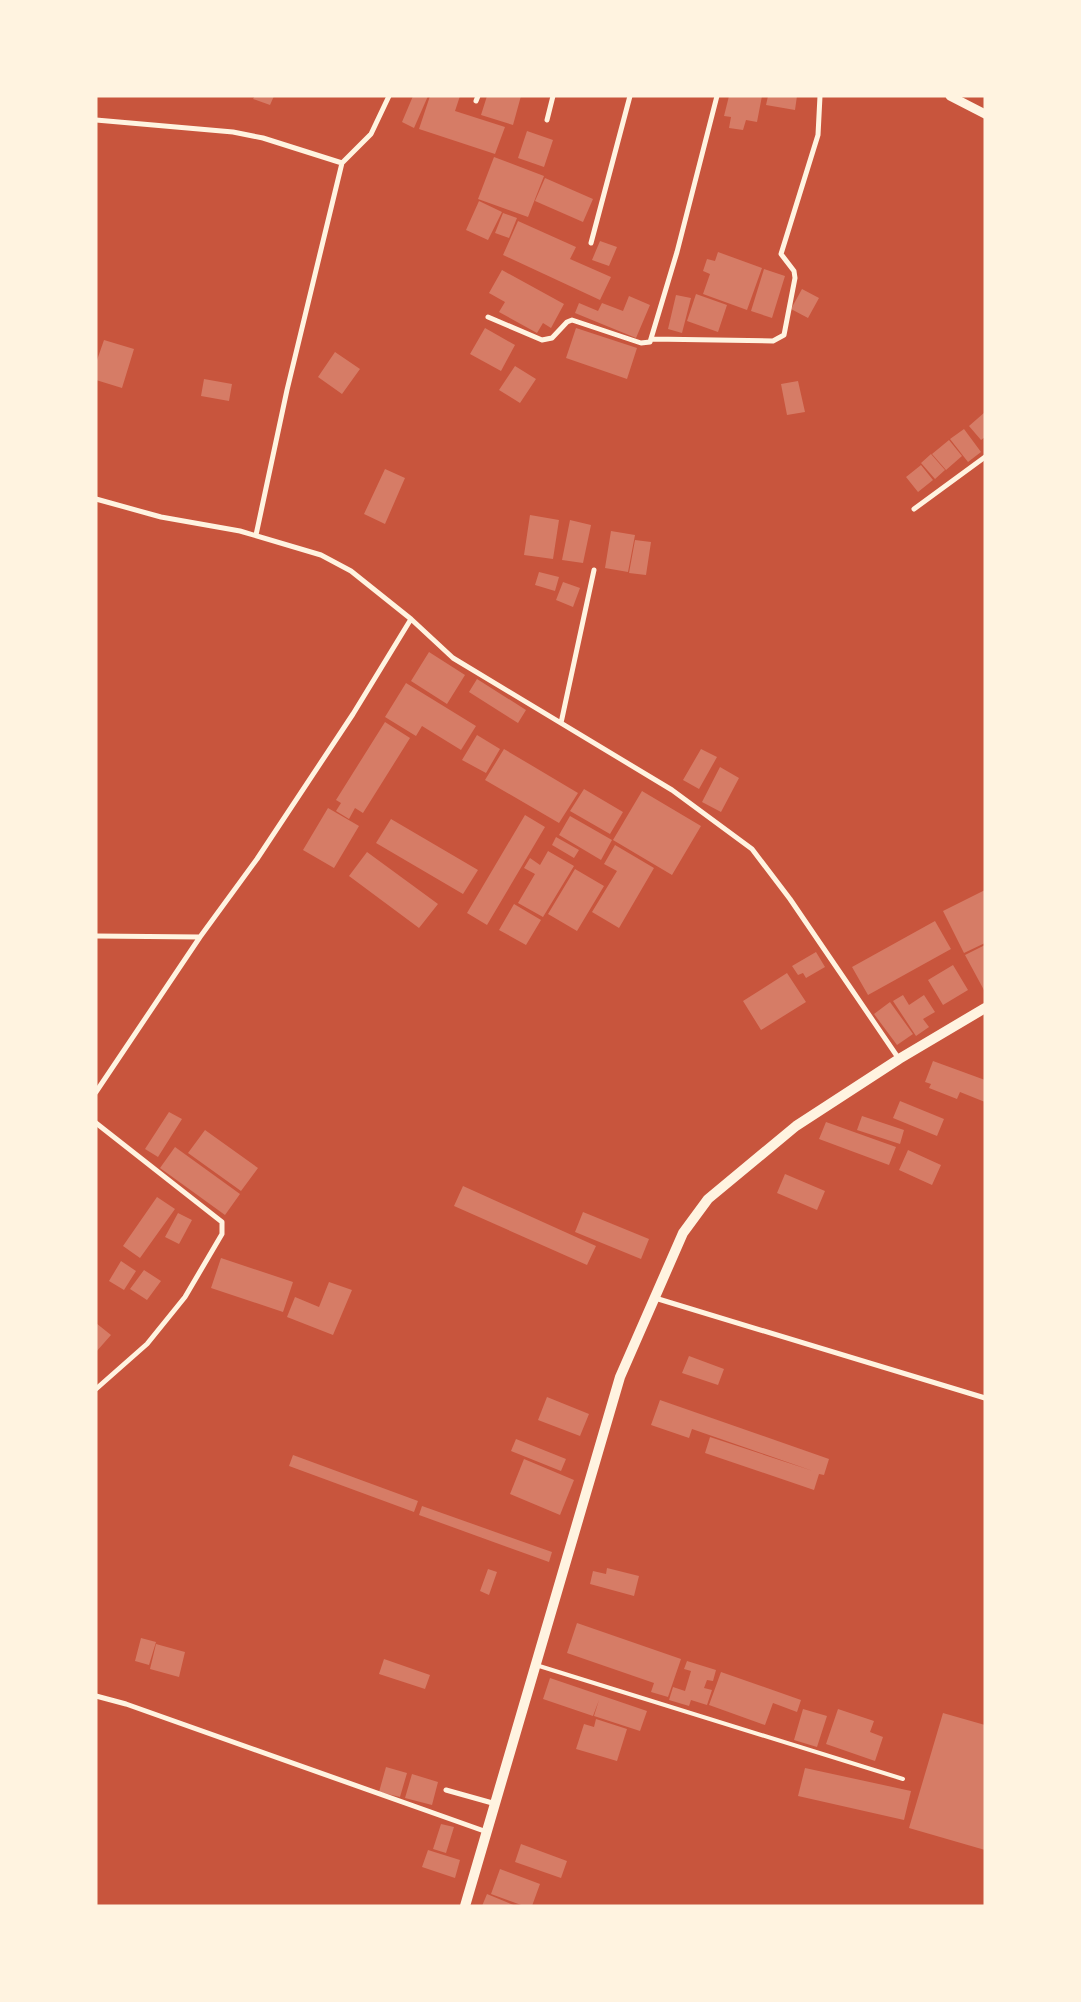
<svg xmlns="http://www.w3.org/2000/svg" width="1081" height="2002" font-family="'Noto Sans',sans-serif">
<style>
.building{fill:#d67c66}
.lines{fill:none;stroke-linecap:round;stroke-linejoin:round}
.service{stroke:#fff3e0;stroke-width:4}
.minor{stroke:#fff3e0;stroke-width:5}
.tertiary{stroke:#fff3e0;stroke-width:9}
.secondary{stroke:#fff3e0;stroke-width:10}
</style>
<rect width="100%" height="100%" fill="#c8553d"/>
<!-- building -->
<path class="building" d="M255,96h19l-4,9 -17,-6z
M413,96h15l-14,32 -12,-6z
M430,96h30l-5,15 50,16 -10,27 -76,-25z
M487,96h34l-8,29 -32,-10z
M729,96h33l-5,26 -11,-2 -3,10 -14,-2 2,-11 -7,-1z
M768,96h29l-2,14 -29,-5z
M527,131l26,9 -9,27 -26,-9z
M494,157l50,19 -16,41 -50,-18z
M545,178l48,21 -10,23 -48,-21z
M479,201l23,11 -14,28 -22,-10z
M503,213l14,5 -8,20 -14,-5z
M518,221l58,26 -6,12 41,18 -11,23 -97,-45z
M600,241l17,6 -8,19 -17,-6z
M718,252l44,16 -15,42 -44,-16 7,-20 -7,-3 4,-12 8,2z
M764,269l21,7 -13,42 -21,-7z
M502,270l62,34 -13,24 -8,-5 -6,10 -38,-21 6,-10 -16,-9z
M802,289l17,9 -11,20 -17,-9z
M696,294l31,11 -9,27 -31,-11z
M676,295l15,3 -9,35 -14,-4z
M629,296l21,9 -14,33 -61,-25 4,-10 19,8 4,-8 21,8z
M485,328l30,17 -14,26 -31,-17z
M576,328l61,20 -10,31 -61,-21z
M104,340l30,9 -12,39 -26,-8v-17z
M335,352l25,17 -18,25 -24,-17z
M515,366l21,13 -16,24 -21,-13z
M204,379l28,5 -3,17 -28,-5z
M798,381l7,31 -18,3 -6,-31z
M985,412v25l-4,3 -12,-14z
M964,429l17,23 -13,10 -18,-23z
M949,440l13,16 -16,14 -14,-16z
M931,454l14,16 -10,9 -14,-16z
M921,465l12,15 -15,12 -12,-15z
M385,469l20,9 -20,46 -21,-10z
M530,515l29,5 -6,39 -29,-4z
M570,520l21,5 -8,38 -21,-3z
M611,531l24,4 -7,37 -23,-4z
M635,540l16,2 -5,33 -17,-2z
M539,572l20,5 -4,14 -20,-6z
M563,582l17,6 -7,19 -17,-7z
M429,652l36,23 -18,29 -36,-23z
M477,679l49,31 -8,13 -49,-31z
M406,683l70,43 -15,24 -39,-24 -6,10 -31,-19z
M385,722l25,16 -47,75 -8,-5 -6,11 -13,-8 5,-8 -5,-3z
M477,735l23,14 -14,24 -24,-13z
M504,749l74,44 -19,30 -74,-43z
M701,749l16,8 -18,32 -16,-9z
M720,767l19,11 -18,34 -19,-10z
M584,789l39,23 -13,22 -40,-23z
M642,791l59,35 -29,49 -59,-35z
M328,808l31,18 -25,42 -31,-18z
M525,815l20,12 -58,98 -20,-12z
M570,816l42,24 -11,20 -42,-25z
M391,819l87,51 -15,24 -87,-51z
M556,837l23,13 -5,8 -22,-13z
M615,845l39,23 -35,60 -27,-16 25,-41 -13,-7z
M548,851l26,15 -31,51 -25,-14 17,-29 -11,-6 6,-10 10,7z
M367,852l71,52 -19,24 -70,-52z
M575,869l29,17 -27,45 -29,-17z
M985,890v53l-21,10 -21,-42z
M514,904l27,16 -15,25 -27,-15z
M935,921l16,28 -83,46 -16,-28z
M985,945v47l-20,-37z
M816,952l9,15 -19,11 -3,-5 -5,2 -6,-9z
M953,965l15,25 -25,15 -15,-25z
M787,973l19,29 -45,28 -18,-29z
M903,995l6,10 15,-10 11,17 -12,7 6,8 -13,9 -23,-35z
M890,1002l23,32 -16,11 -23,-31z
M933,1061l52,19v22l-25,-10 -3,7 -28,-11 2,-4 -6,-2z
M900,1101l44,18 -7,17 -44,-18z
M169,1112l13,7 -24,38 -13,-8z
M862,1116l42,14 -4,14 -43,-14z
M826,1122l70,25 -7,18 -70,-26z
M205,1130l53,38 -17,23 -53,-38z
M175,1147l65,47 -15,21 -65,-47z
M908,1150l33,15 -9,20 -33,-15z
M785,1174l40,17 -8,19 -40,-17z
M463,1186l133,60 -9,19 -133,-59z
M157,1197l18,12 -35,49 -17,-12z
M583,1212l66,27 -8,20 -66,-27z
M178,1213l14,7 -13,24 -14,-7z
M221,1258l72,24 -10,30 -72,-24z
M121,1261l15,10 -12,19 -15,-9z
M144,1270l17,11 -14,19 -17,-11z
M329,1282l23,8 -19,45 -46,-18 8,-20 24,10z
M96,1323l15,12 -15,17z
M689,1356l35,13 -6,16 -36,-12z
M547,1397l42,17 -9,22 -42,-16z
M660,1400l169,59 -5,16 -5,-1 -5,16 -109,-37 5,-16 103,34 -121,-42 -3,9 -38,-13z
M516,1439l50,20 -5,12 -50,-20z
M293,1455l125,46 -4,11 -125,-46z
M524,1459l50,21 -14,35 -50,-21z
M422,1506l130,46 -3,10 -130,-47z
M607,1568l32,8 -5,20 -44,-12 3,-13 13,3z
M488,1569l9,3 -8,23 -9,-4z
M577,1623l104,36 -13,38 -17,-5 3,-9 -87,-30z
M141,1638l15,4 -7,23 -14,-4z
M156,1644l29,8 -6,25 -29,-8z
M384,1659l46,16 -5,14 -46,-15z
M687,1661l29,9 -3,11 -6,-1 -3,8 8,2 -5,15 -16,-5 -2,6 -20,-6 4,-13 12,4 6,-20 -7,-2z
M721,1672l80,28 -4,12 -24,-9 -8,22 -56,-20z
M550,1678l97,33 -7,20 -46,-15 5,-16 -6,16 -50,-17z
M803,1709l24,7 -10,31 -23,-7z
M838,1709l36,12 -4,11 13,5 -8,24 -49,-17z
M943,1713l42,12v125l-76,-22z
M596,1719l31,10 -10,32 -41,-12 8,-25 10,3z
M386,1767l21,6 -7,24 -21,-5z
M805,1768l106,23 -7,29 -106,-24z
M412,1774l26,8 -6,23 -27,-7z
M441,1824l13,3 -8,26 -13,-4z
M521,1844l46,17 -6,17 -46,-16z
M428,1850l32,10 -5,18 -33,-11z
M500,1869l40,15 -8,22h-8l-33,-12z
M487,1894l29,12h-34z"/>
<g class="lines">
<!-- service -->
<path class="service" d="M536,1665l367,114"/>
<!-- minor -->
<path class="minor" d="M476,101l2,-5
M96,120l137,12 30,6 79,25
M547,120l6,-24
M591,243l39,-147
M488,317l54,23 10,-2 15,-16 5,-2 69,23 9,-1 27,-90 40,-156
M652,339l121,2 11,-6 11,-57 -1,-7 -13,-17 37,-119 2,-39
M96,499l65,18 79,14 81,24 30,16 60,48 42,39 219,132 80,59 38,50 109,160
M914,509l71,-52
M256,535l31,-145 55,-227 29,-29 18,-38
M561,723l33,-153
M96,936l104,1
M96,1092l104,-155 57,-78 96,-145 58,-95
M96,1123l126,99v12l-37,63 -38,47 -51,45
M655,1298l330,100
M96,1696l30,8 361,128
M446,1790l50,14"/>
<!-- tertiary -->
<path class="tertiary" d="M950,96l35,18"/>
<!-- secondary -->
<path class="secondary" d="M465,1906l155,-529 63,-144 25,-34 88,-73 103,-67 86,-51"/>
</g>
<!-- border -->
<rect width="1081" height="2002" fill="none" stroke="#fff3e0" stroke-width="195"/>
</svg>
